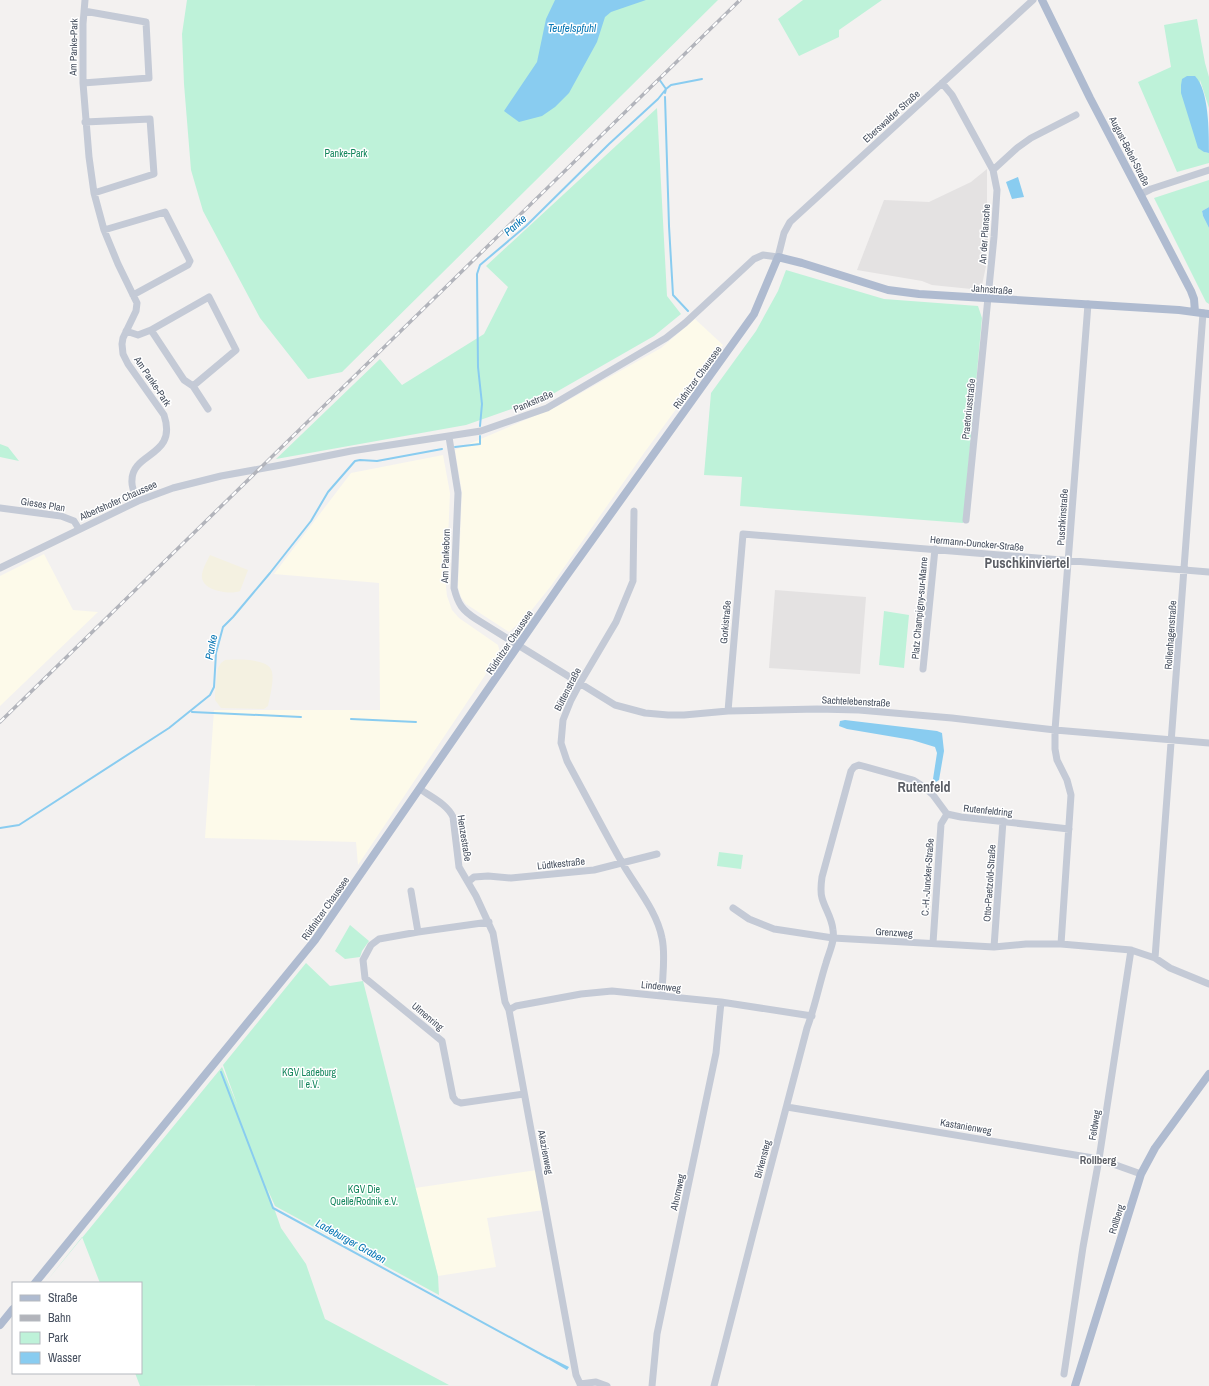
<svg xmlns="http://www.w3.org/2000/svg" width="1209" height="1386" font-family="'Archivo Narrow',sans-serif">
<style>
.commercial{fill:#fdfaea}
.education{fill:#e4e2e2}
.green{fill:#bef2d9}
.sand{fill:#f4f1e1}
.water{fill:#89ccf0}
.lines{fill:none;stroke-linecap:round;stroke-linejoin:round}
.stream{stroke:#89ccf0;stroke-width:2}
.minor{stroke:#c4cad6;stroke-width:7}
.major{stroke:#afbbd0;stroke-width:8}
.rail-casing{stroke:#b2b4bb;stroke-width:3.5}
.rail{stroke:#fff;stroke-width:2;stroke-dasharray:6;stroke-linecap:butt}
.labels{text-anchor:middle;stroke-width:3;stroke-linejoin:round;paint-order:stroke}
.street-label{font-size:10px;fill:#47505f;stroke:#fff}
.park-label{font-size:10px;fill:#13855c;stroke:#fff}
.water-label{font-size:11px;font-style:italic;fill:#0676b4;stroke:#fff}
.neighbourhood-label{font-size:11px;font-weight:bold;fill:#5c5f66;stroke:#fff}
.district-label{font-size:14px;font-weight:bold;fill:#5c5f66;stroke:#fff}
</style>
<rect width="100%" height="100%" fill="#f3f1f0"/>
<!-- commercial -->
<path class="commercial" d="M695,319l28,26 -79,108 -93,133 -25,31 -17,15 -43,-28 -5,-7 -3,-10 4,-95 -7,-42 103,-44 103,-58z
M443,455l7,38 -4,94 1,9 5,14 7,8 39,27 2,8 -142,212 -2,-23 -151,-4 9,-128h166l-1,-127 -105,-9 77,-101z
M44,554l29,56 25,2 -98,94v-130z
M537,1170l7,40 -57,8 9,49 -58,9 -23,-88z"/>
<!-- education -->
<path class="education" d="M987,169v49l2,4 -3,44 -5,24 -49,-5 -10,-4 -65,-11 27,-70 45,2 42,-20z
M775,590l91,7 -6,77 -91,-6z"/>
<!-- green -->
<path class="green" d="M187,0h531l-376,372 -34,7 -48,-61 -57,-107 -12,-41 -7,-86 -2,-50z
M803,0h79l-43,30v7l-40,19 -21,-37z
M1197,19l8,44 4,14v31l-9,-28 4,72 5,1v10l-32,9 -39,-90 33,-15 -7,-42z
M657,108l10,188 14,18 -27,22 -103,59 -85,30 -190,34 104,-100 22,26 82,-51 24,-47 -22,-21z
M1209,180v27l-7,4 1,5 6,12v76l-3,-2 -52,-104z
M786,270l98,29 94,7 4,12 -19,205 -223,-17 2,-29 -38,-2 7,-82 45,-62 22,-40z
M0,444l8,3 11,14 -19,-4z
M884,611l25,4 -5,53 -25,-3z
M719,852l24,3 -2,14 -24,-3z
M350,925l19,16 -7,10 -2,6 -15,2 -10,-8z
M306,963l24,23 33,-5 75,295 1,19 -164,-89 -8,-18 14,40 25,36 19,55 124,66 -309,1 -5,-13h6v-90h-41l-18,-46 -37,46 177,-216 16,40 -15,-42z"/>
<!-- sand -->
<path class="sand" d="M210,555l38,15 -8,21c-10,4 -36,0 -38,-13 -1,-7 5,-17 8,-23z
M225,660c11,-1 45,-2 47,12 2,9 -2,24 -4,34l-4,3 -43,-1 -6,-8v-7l3,-25 3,-5z"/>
<!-- water -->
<path class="water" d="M555,0h91l-35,12 -6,5 -8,25 -28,51 -14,14 -13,9 -23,6 -15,-11 33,-49 9,-43z
M1187,76h8c14,14 14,56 14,77l-5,-1 -6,-4 -17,-55v-8l1,-6z
M1018,177l6,20 -12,2 -6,-17z
M1209,207v21l-6,-12 -1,-5z
M845,720l92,11 5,2 2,18 -5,29 -3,2 -3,-3 4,-26 -2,-6 -23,-7 -65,-11 -8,-3 1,-5z
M549,1357l20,10 -2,3 -19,-11z"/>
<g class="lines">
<!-- stream -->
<path class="stream" d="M665,93l1,-4 5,-4 31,-6
M665,97l4,129 4,69 15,16
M480,426l2,-22 -4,-37 -1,-93 3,-9 46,-39 83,-82 49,-45 8,-10 -7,-10
M455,447l25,-3v-8
M192,712l109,5
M351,719l65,3
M0,828l19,-3 150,-97 41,-33 4,-8 2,-34 7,-26 10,-10 37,-44 41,-52 17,-29 27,-31 5,-1 17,1 65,-12
M221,1072l52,136 275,150"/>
<!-- minor -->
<path class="minor" d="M85,0l-2,24v59l6,74 5,36 10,37 14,34 19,39 -1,8 -13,27 -1,6 1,10 5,10 36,51c14,42 -32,37 -32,65 -1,8 3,14 6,21
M83,83l66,-5 -3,-56 -62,-11
M942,83l10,12 41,75 4,20 -3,47 -28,283
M85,122l65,-3 4,55 -60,19
M993,170l24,-22 14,-10 45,-23
M1141,194l10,-5 58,-19
M104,230l61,-18 25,49 -2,4 -55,30
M151,330l33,50 9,6 15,23
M126,331l12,4 13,-5 58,-33 27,53 -43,36
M449,437l9,56 -4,95c4,16 8,22 22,31l139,86 30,8 23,2h16l44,-4 89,-2 42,1 93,8 103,12 154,13
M0,508l61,8 13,5 5,8
M634,511l-1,70 -17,41 -36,61 -9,17 -8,20 -2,23 6,18c19,35 37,70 57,105 13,22 33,46 38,72 4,18 0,39 0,58
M0,568l138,-67 35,-13 48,-12 60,-11 70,-14 130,-20 66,-23 119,-70 19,-15 69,-64 9,-4 15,2 6,-24 6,-11 243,-222
M923,669l12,-120
M728,711l15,-177 466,38
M420,789c11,8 27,15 33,28l6,50 17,29 17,37 12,69 4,8 67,365 5,11
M468,882l6,-5 14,-1 23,2 83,-8 63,-16
M411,891l7,41
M733,908l16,11 25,10 59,9 161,9 32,-3h35l10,-149 -4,-15 -10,-20 -2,-11v-19l33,-426
M489,922l-71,10 -39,7 -8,6 -8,15 2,18 77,63 11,56 3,4 5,2 63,-9
M933,943l8,-119 6,-10
M1061,944l70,6
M994,947l9,-126
M1155,958l48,-645
M509,1010l7,-4 65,-12 31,-3 109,11 91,14
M787,1107l312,52 42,15
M1064,1374l19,-127 16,-88 32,-209 24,8 15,10 39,16
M580,1384l16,-2 11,4
M652,1386l5,-52 59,-281 5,-51
M714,1386l39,-152 54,-206c8,-21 12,-43 19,-65 3,-11 9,-21 7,-33 -1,-12 -8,-21 -11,-32 -2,-7 -1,-14 0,-21l29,-106 3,-4 5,-2 54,15 11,7 9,8 14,19 14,3 108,12"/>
<!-- major -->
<path class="major" d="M1042,0l48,98 101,193 3,8 1,13
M35,1283l280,-343 247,-358 192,-268 24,-57 24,6 86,27 31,4 260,16 30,4
M0,1325l13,-16
M1075,1386l66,-212 14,-26 54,-74"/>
<defs>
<path id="rail" d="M0,722l740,-722"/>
</defs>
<!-- rail casing -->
<use href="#rail" class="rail-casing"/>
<!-- rail -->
<use href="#rail" class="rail"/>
</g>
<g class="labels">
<!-- street labels -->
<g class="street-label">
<text transform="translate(73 47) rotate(-89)" y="4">Am Panke-Park</text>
<text transform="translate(891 116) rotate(-42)" y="4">Eberswalder Straße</text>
<text transform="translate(1130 151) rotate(63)" y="4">August-Bebel-Straße</text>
<text transform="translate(984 234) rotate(-86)" y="4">An der Plansche</text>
<text transform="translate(992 289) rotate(4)" y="4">Jahnstraße</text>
<text transform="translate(697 377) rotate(-54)" y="4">Rüdnitzer Chaussee</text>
<text transform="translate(153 381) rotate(56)" y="4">Am Panke-Park</text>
<text transform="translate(533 401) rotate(-23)" y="4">Pankstraße</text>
<text transform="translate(968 409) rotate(-84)" y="4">Praetoriusstraße</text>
<text transform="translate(118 500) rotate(-24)" y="4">Albertshofer Chaussee</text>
<text transform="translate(43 504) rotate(9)" y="4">Gieses Plan</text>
<text transform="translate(1062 517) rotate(-86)" y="4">Puschkinstraße</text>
<text transform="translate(977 543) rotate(5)" y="4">Hermann-Duncker-Straße</text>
<text transform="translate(445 556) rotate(-88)" y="4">Am Pankeborn</text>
<text transform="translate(919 608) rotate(-85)" y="4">Platz Champigny-sur-Marne</text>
<text transform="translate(725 622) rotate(-85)" y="4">Gorkistraße</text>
<text transform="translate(1170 635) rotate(-86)" y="4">Rollenhagenstraße</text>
<text transform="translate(509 642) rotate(-56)" y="4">Rüdnitzer Chaussee</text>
<text transform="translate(567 689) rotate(-63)" y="4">Büttenstraße</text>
<text transform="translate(856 701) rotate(3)" y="4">Sachtelebenstraße</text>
<text transform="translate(988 810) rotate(6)" y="4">Rutenfeldring</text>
<text transform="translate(465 838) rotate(81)" y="4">Henzestraße</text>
<text transform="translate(561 863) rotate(-6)" y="4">Lüdtkestraße</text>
<text transform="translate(927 877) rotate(-86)" y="4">C.-H.-Juncker-Straße</text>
<text transform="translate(989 883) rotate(-86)" y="4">Otto-Paetzold-Straße</text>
<text transform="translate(325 908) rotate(-55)" y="4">Rüdnitzer Chaussee</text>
<text transform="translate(894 932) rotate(3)" y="4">Grenzweg</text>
<text transform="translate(661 986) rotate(6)" y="4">Lindenweg</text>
<text transform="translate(428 1016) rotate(40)" y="4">Ulmenring</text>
<text transform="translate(1094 1125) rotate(-81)" y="4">Feldweg</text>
<text transform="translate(966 1126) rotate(10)" y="4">Kastanienweg</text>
<text transform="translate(546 1152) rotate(79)" y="4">Akazienweg</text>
<text transform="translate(762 1159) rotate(-75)" y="4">Birkensteg</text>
<text transform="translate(677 1192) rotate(-78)" y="4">Ahornweg</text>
<text transform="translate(1116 1219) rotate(-73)" y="4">Rollberg</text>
</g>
<!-- park labels -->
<g class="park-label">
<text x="346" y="157">Panke-Park</text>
<text x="309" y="1076">KGV Ladeburg<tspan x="309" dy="12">II e.V.</tspan></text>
<text x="364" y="1193">KGV Die<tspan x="364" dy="12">Quelle/Rodnik e.V.</tspan></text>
</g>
<!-- water labels -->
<g class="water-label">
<text x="572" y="32">Teufelspfuhl</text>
<text transform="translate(515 225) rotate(-41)" y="4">Panke</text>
<text transform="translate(211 647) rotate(-79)" y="4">Panke</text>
<text transform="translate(351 1241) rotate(29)" y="4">Ladeburger Graben</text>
</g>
<!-- neighbourhood labels -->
<g class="neighbourhood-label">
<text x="1098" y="1164">Rollberg</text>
</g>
<!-- district labels -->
<g class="district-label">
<text x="1027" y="568">Puschkinviertel</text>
<text x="924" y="792">Rutenfeld</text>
</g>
</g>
<!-- legend -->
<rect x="12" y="1282" width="130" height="92" fill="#ffffff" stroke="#b5b9bf"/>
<rect x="20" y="1295" width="20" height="6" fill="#afbbd0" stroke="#b5b9bf"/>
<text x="48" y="1302" font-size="12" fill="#47505f">Straße</text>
<rect x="20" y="1315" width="20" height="6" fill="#b2b4bb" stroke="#b5b9bf"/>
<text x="48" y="1322" font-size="12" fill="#47505f">Bahn</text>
<rect x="20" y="1332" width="20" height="12" fill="#bef2d9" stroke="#b5b9bf"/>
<text x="48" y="1342" font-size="12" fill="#47505f">Park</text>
<rect x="20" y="1352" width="20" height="12" fill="#89ccf0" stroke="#b5b9bf"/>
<text x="48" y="1362" font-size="12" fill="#47505f">Wasser</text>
</svg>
